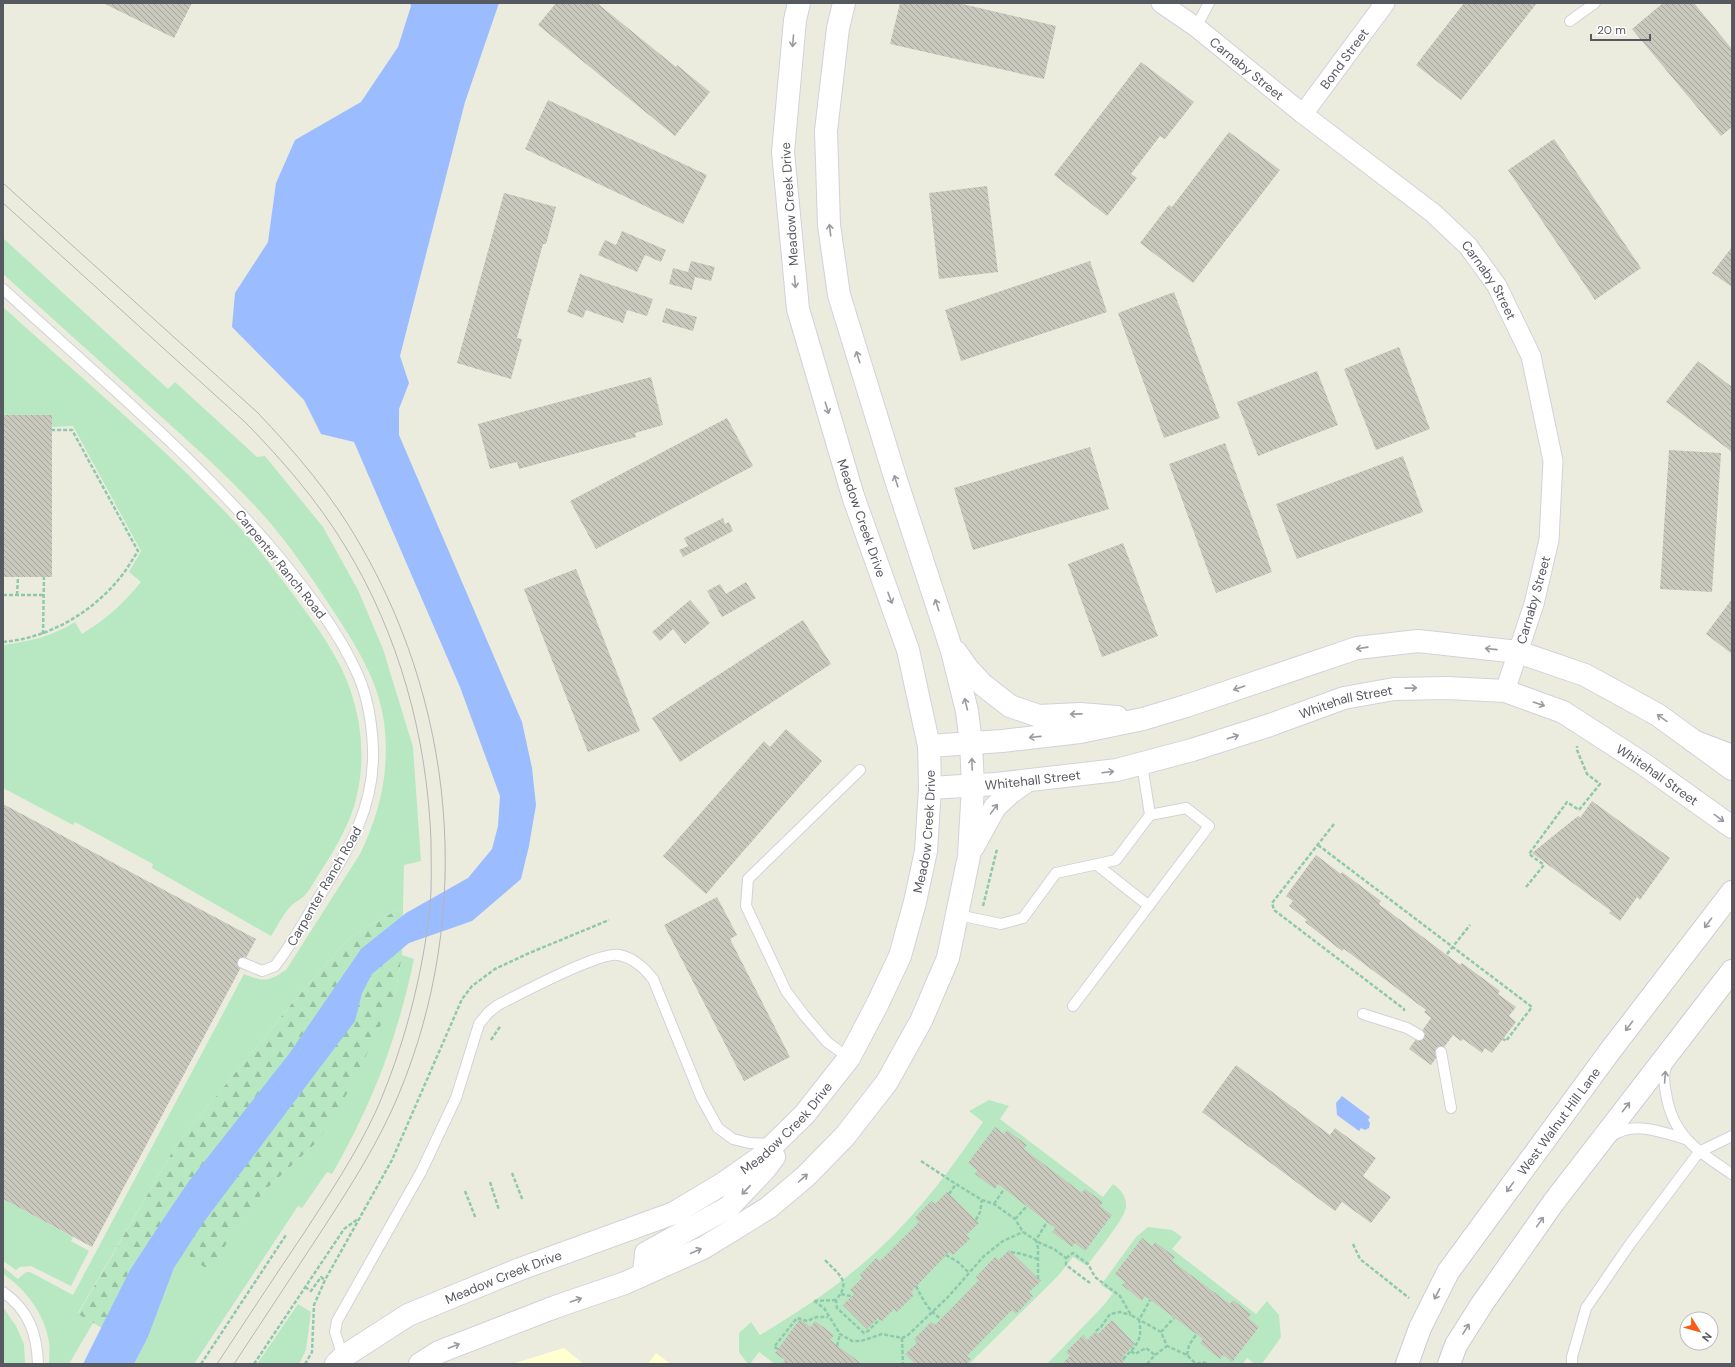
<svg xmlns="http://www.w3.org/2000/svg" width="1735" height="1367" font-family="'DM Sans',sans-serif">
<style>
.commercial{fill:#ffffd0}
.grass{fill:#b7e8c2}
.forest{fill:url(#forest-firs)}
.water{fill:#9bbcff}
.building{fill:url(#building-back-hatch)}
.lines{fill:none;stroke-linecap:round;stroke-linejoin:round}
.service-casing{stroke:#d1d2da;stroke-width:12}
.minor-casing{stroke:#d1d2da;stroke-width:21}
.tertiary-casing{stroke:#d1d2da;stroke-width:24}
.secondary-casing{stroke:#c9cbd4;stroke-width:24}
.path{stroke:#8fc9ad;stroke-width:2.5;stroke-dasharray:4 2;stroke-linecap:butt}
.service{stroke:#fff;stroke-width:10}
.minor{stroke:#fff;stroke-width:19}
.tertiary{stroke:#fff;stroke-width:22}
.secondary{stroke:#fff;stroke-width:22}
.tram{stroke:#b5b5b6;stroke-width:1}
.oneway{stroke:#9a9ba0}
.labels{text-anchor:middle;stroke-width:3.5;stroke-linejoin:round;paint-order:stroke}
.street-label{font-size:13px;fill:#575961;stroke:#fff}
</style>
<defs>
<pattern id="forest-firs" width="22" height="20" patternUnits="userSpaceOnUse"><rect width="22" height="20" fill="#b7e8c2"/><path d="M5 1l3.5 6h-7zM16 11l3.5 6h-7z" fill="#98bfa1"/></pattern>
<pattern id="building-back-hatch" width="6" height="6" patternUnits="userSpaceOnUse"><rect width="6" height="6" fill="#c9c8bd"/><path d="M-1 5l2 2M0 0l6 6M5-1l2 2" fill="none" stroke="#a6a59d"/></pattern>
</defs>
<rect width="100%" height="100%" fill="#ececde"/>
<!-- commercial -->
<path class="commercial" d="M564,1348l20,16h-72z
M656,1353l15,11h-23z"/>
<!-- grass -->
<path class="grass" d="M3,238l165,151 7,-7 82,75 8,-1 58,71 35,63 25,59 30,98 8,114 -17,4 -1,42 -52,29 -61,70 -113,138 -99,169 15,10 -24,41h-20c0,-7 1,-15 0,-22 -4,-27 -23,-53 -46,-68v-7l15,12 8,-7h4l43,23 171,-321c19,8 24,8 42,-4l74,-116c21,-43 30,-85 24,-132 -5,-39 -27,-75 -48,-107 -20,-31 -40,-61 -64,-90 -35,-41 -76,-77 -116,-113 -51,-46 -102,-92 -153,-138z
M3,307c77,70 158,137 229,212 22,23 41,49 60,74 21,28 47,63 58,96 12,35 15,70 7,106 -6,28 -21,52 -36,76 -5,7 -9,16 -15,23 -5,6 -10,7 -15,12 -8,8 -14,21 -20,30l-119,-68 1,-4 -78,-42 -2,3 -70,-37v-143c25,-3 50,-9 72,-23l7,12c23,-14 42,-31 59,-52l-12,-10 12,-21 -68,-125 -21,1 -1,-12h-48z
M402,955l12,4c-17,80 -41,144 -82,215l-5,-2 -25,36 -4,-2 -104,158h-60l14,-27 26,-69 10,-17 24,18 55,-77 55,-51 77,-146z
M989,1100l20,6 -9,13 103,78 10,-13c7,5 14,12 13,23 -1,12 -31,47 -39,59l-14,-9 -15,19 -89,88h-194l-16,-12 -9,12h-2l-9,-12v-19l12,-11 9,13c41,-25 82,-51 118,-85 41,-38 74,-82 105,-128l-14,-11z
M3,1199l70,38 -2,4 18,10 -18,35 -40,-20 -11,1 -4,3 -13,-9z
M1148,1227l24,3 10,7 -10,12 84,65 11,-13 12,14 2,22 -19,27h-7l-8,-6 -4,6h-196l57,-59 9,-12 -12,-8 35,-48z
M298,1304l13,8 -5,38 -7,14h-42z
M3,1307l13,19 8,18 1,20h-22z"/>
<!-- forest -->
<path class="forest" d="M403,907l-1,48 -7,40 -44,92 -33,54 -55,51 -55,78 -52,-40 -26,40 -28,58 -24,-14 99,-170 113,-138 61,-70z"/>
<!-- water -->
<path class="water" d="M410,3h89l-34,99 -65,254 9,27 -10,26v26l123,287 10,46 4,37 -7,41 -8,33 -49,42 -63,22 -37,31 -10,19 -7,28 -152,202 -29,45 -26,69 -14,27h-51l47,-94 26,-40 33,-49 100,-127 72,-105 45,-36 62,-35 24,-29 6,-23 2,-30 -40,-109 -106,-245 -33,-8 -17,-34 -72,-73 3,-34 33,-51 8,-59 19,-43 66,-38 37,-55 13,-41z
M1342,1096l28,21 -2,3 2,3 -1,5 -4,2 -4,-2 -2,3 -22,-16 -1,-12z"/>
<!-- building -->
<path class="building" d="M103,3h89l-18,35z
M556,3h41l79,64 1,-2 33,27 -35,44 -137,-111z
M900,3h58l98,23 -12,53 -154,-35z
M1464,3h73l-76,97 -45,-35z
M1663,3h31l38,46v78l-11,9 -89,-107z
M1141,62l53,40 -29,37 -5,-3 -29,38 6,4 -30,38 -53,-41z
M548,100l159,75 -24,49 -158,-75z
M1229,132l51,38 -87,113 -53,-40 29,-38 3,2z
M1554,139l87,129 -46,32 -87,-130z
M987,186l11,86 -59,7 -10,-86z
M504,193l52,14 -10,37h-3l-26,94 5,1 -11,40 -54,-16z
M622,231l44,19 -5,12 -16,-7 -8,17 -39,-17 7,-15 11,5z
M1732,247v40l-20,-14z
M691,261l24,6 -4,14 -16,-4 -3,13 -23,-6 4,-16 15,4z
M1090,261l17,51 -146,49 -16,-51z
M580,274l73,25 -6,17 -20,-6 -4,13 -37,-13 -3,8 -16,-6z
M1174,292l46,126 -56,20 -46,-125z
M666,308l31,9 -4,14 -31,-9z
M1399,347l31,82 -54,21 -32,-81z
M1698,361l34,26v65l-66,-50z
M1317,371l21,54 -80,31 -21,-54z
M651,377l12,48 -28,8 1,4 -117,32 -2,-7 -27,7 -12,-45z
M3,415h49v162h-49z
M727,418l26,48 -157,83 -26,-48z
M1225,443l47,129 -56,21 -47,-129z
M1090,447l19,62 -136,41 -19,-62z
M1669,450l52,3 -9,139 -52,-3z
M1403,456l20,56 -126,47 -21,-55z
M723,518l2,6 4,-2 4,9 -50,26 -4,-7 9,-4 -4,-8z
M1123,543l35,93 -56,21 -34,-93z
M576,569l64,162 -52,21 -64,-163z
M746,582l10,16 -34,19 -15,-26 13,-7 6,10z
M1732,599v55l-26,-20z
M690,600l20,23 -25,21 -12,-15 -13,12 -8,-9z
M803,620l28,44 -151,98 -28,-44z
M786,729l36,32 -116,133 -43,-38 101,-115 6,6z
M1592,801l78,57 -30,42 -3,-3 -17,24 -11,-8 2,-2 -79,-58 46,-37 2,2z
M3,804l253,135 -164,308 -89,-48z
M1316,855l25,19 1,-2 39,29 -2,3 81,61 2,-2 38,28 -2,3 18,13 -7,9 7,6 -24,31 -7,-5 -3,5 -19,-14 -2,2 -8,-6 -22,30 -22,-16 22,-31 -7,-6 2,-2 -82,-61 -2,2 -37,-29 2,-2 -18,-14 4,-5 -7,-5z
M717,897l20,38 -7,4 60,118 -46,24 -80,-156z
M1236,1065l94,70 5,-7 41,30 -13,18 28,21 -20,26 -29,-21 -7,9 -133,-99z
M995,1127l9,7 3,-4 20,15 -3,4 58,44 3,-4 18,13 -3,4 12,9 -27,36 -10,-8 -3,4 -20,-15 3,-4 -57,-44 -3,5 -20,-15 2,-4 -9,-7z
M947,1192l32,31 -13,12 4,4 -17,16 -4,-3 -3,3 -35,37 3,3 -17,17 -3,-3 -12,12 -4,-3 -11,11 -24,-24 11,-11 -4,-4 12,-12 -2,-3 16,-17 4,3 39,-39 -4,-4 16,-17 4,3z
M1142,1238l10,8 3,-4 20,15 -3,4 58,43 3,-4 18,14 -3,4 11,9 -27,35 -9,-7 -3,4 -20,-16 3,-4 -58,-43 -3,5 -20,-16 3,-3 -10,-8z
M1009,1250l32,31 -12,11 4,4 -17,18 -4,-4 -45,46 4,3 -5,5h-51l-10,-10 12,-11 -3,-4 17,-17 4,3 44,-45 -3,-3 19,-20 4,3z
M800,1319l11,8 4,-6 19,14 -4,5 32,24h-80l3,-4 -10,-7z
M1112,1320l23,24 -13,13 3,3 -4,4h-59l8,-8 -4,-4 17,-17 4,5 9,-9 2,3z"/>
<g class="lines">
<defs>
<path id="service" d="M1570,21l25,-18
M1196,27l13,-24
M3,289c95,87 195,170 277,269 29,36 59,74 78,117 10,23 14,49 15,74 2,62 -28,106 -59,156 -12,20 -24,42 -39,61l-13,5 -19,-8
M1097,865l52,41
M958,915l43,9 22,-6 33,-45 60,-13 34,-45
M1073,1006l136,-180 -23,-18 -36,7 -8,-51
M1363,1014l44,14 12,7
M1441,1052l10,56
M849,1058l-22,-16 -23,-27 -18,-24 -40,-85 2,-27 112,-109
M1668,1063c-5,8 -4,21 -2,30 6,43 33,59 66,81
M1611,1137c21,-17 52,-5 74,2
M3,1292c26,18 34,42 35,72
M343,1357l-8,-25 2,-11 84,-149 35,-74 23,-74 9,-11 10,-8c22,-11 101,-54 121,-50 15,3 25,13 34,24l48,118 17,31 15,11 16,4 22,1
M1572,1364v-7l14,-49 44,-64 69,-92 33,-16"/>
<g id="minor">
<path id="s1" d="M1161,3l35,24 107,87 130,99 35,33 29,40 34,70 22,105 -4,79 -15,64 -29,87"/>
<path id="s2" d="M1303,114l82,-111"/>
</g>
<g id="tertiary">
<path d="M956,652l12,17 15,16 27,21 29,10 41,-2 37,3"/>
<path d="M929,746l73,-5 78,-9 63,-13 43,-13 171,-58 61,-7 100,11 67,23 73,40 74,54"/>
<path id="s3" d="M930,788l66,-4 121,-14 75,-20 78,-25 74,-27 50,-9 54,-1 57,3 58,21 79,51 90,64"/>
<path d="M973,847l22,-40 15,-14 17,-12"/>
<path d="M644,1274l2,-21 83,-46 36,-38 9,-12"/>
<path id="s4" d="M336,1364l7,-7 65,-42 112,-46 154,-56 50,-30 37,-26 43,-42 45,-57 28,-53 23,-49 15,-54 11,-51 4,-63 -1,-42 -21,-96 -55,-154 -55,-187 -15,-157 12,-132 4,-17"/>
<path d="M420,1364l19,-12 116,-45 70,-24 78,-35 65,-40 38,-32 39,-40 42,-54 34,-61 27,-63 21,-102 4,-70 -2,-43 -4,-32 -15,-60 -56,-171 -57,-185 -10,-70 -3,-94 12,-103 6,-25"/>
</g>
<g id="secondary">
<path d="M1693,741l39,15"/>
<path id="s5" d="M1407,1364l13,-36 28,-56 162,-221 122,-159"/>
<path d="M1449,1364l7,-19 26,-41 71,-101 179,-232"/>
</g>
</defs>
<!-- service casing -->
<use href="#service" class="service-casing"/>
<!-- minor casing -->
<use href="#minor" class="minor-casing"/>
<!-- tertiary casing -->
<use href="#tertiary" class="tertiary-casing"/>
<!-- secondary casing -->
<use href="#secondary" class="secondary-casing"/>
<!-- path -->
<path class="path" d="M3,595h40
M17,595l1,-18
M43,634l1,-57
M3,642c45,-4 87,-28 116,-63 7,-8 13,-19 19,-28l-66,-121h-20
M1334,824l-62,79 2,7 130,99v2
M1318,845l214,162 -26,34 -3,-2
M1526,887l18,-22 -15,-11 38,-52 12,8 21,-26 -13,-10 -10,-24v-4
M983,906l14,-57
M1447,954l23,-29
M491,1040l10,-15
M921,1161l35,23 26,16 12,4 21,15 8,13 17,11 14,6 12,9v7l24,18
M512,1173l11,28
M490,1182l9,28
M465,1191l11,28
M949,1194l7,-10
M994,1204l10,-15
M1015,1219l12,-13
M976,1220l4,-8 2,-12
M1353,1244l7,15 49,39
M1011,1252l11,2 16,5
M946,1255l12,7 11,11
M1066,1258l7,-5 15,11 7,13 25,19 11,19 30,17 6,14 20,9 9,9
M825,1260c14,15 27,21 11,40l1,8 27,25 4,-2 12,-12
M1038,1279v-31l-2,-8 11,-18
M916,1286c7,14 12,24 25,33
M305,1287l6,4 10,-14 4,3
M841,1294l10,2
M814,1301l10,7 16,26 12,7h9l21,-7 20,4 5,-2 41,-39 36,-41 19,-15 20,-9
M814,1301l22,-1
M1096,1331l5,-4 9,-13 10,-2 11,3
M1161,1332l13,-14
M902,1338l1,26
M837,1346l3,-12
M778,1349l-4,-2 23,-29 10,3 10,-4h11
M1131,1351l4,3 11,-6 9,7
M1187,1355l2,-10 7,-10
M1123,1359c14,-14 20,-19 16,-39l11,-20
M201,1364l85,-129
M254,1364l90,-135 14,-10
M305,1364l7,-12 2,-47 11,-25 67,-120 70,-161 10,-13 23,-17 32,-15 82,-34
M1147,1364l8,-9 12,-9
M1197,1364l5,-2 7,2"/>
<!-- service -->
<use href="#service" class="service"/>
<!-- minor -->
<use href="#minor" class="minor"/>
<!-- tertiary -->
<use href="#tertiary" class="tertiary"/>
<!-- secondary -->
<use href="#secondary" class="secondary"/>
<!-- tram -->
<path class="tram" d="M3,183l254,229c39,41 76,84 104,134 99,172 113,384 30,566 -22,47 -50,89 -78,132 -26,40 -53,80 -79,120
M3,203l243,220c37,38 71,77 99,123 54,88 82,191 86,294 0,23 1,46 -1,68 -8,70 -26,139 -54,203 -20,43 -46,82 -72,122 -29,43 -58,87 -87,131"/>
</g>
<!-- one-way arrows -->
<defs><path id="oneway-shaft" d="M-6 0H5M1.5-3L5.5 0L1.5 3" fill="none" stroke-width="1.6" stroke-linecap="round" stroke-linejoin="round"/></defs>
<g class="oneway">
<use href="#oneway-shaft" transform="translate(793 41) rotate(95)"/>
<use href="#oneway-shaft" transform="translate(830 230) rotate(-97)"/>
<use href="#oneway-shaft" transform="translate(795 282) rotate(85)"/>
<use href="#oneway-shaft" transform="translate(858 357) rotate(-107)"/>
<use href="#oneway-shaft" transform="translate(827 408) rotate(73)"/>
<use href="#oneway-shaft" transform="translate(896 481) rotate(-108)"/>
<use href="#oneway-shaft" transform="translate(890 598) rotate(70)"/>
<use href="#oneway-shaft" transform="translate(937 605) rotate(-108)"/>
<use href="#oneway-shaft" transform="translate(1362 648) rotate(172)"/>
<use href="#oneway-shaft" transform="translate(1491 649) rotate(-174)"/>
<use href="#oneway-shaft" transform="translate(1239 688) rotate(161)"/>
<use href="#oneway-shaft" transform="translate(1411 688) rotate(-1)"/>
<use href="#oneway-shaft" transform="translate(966 704) rotate(-104)"/>
<use href="#oneway-shaft" transform="translate(1539 704) rotate(19)"/>
<use href="#oneway-shaft" transform="translate(1076 714) rotate(179)"/>
<use href="#oneway-shaft" transform="translate(1662 718) rotate(-145)"/>
<use href="#oneway-shaft" transform="translate(1035 737) rotate(174)"/>
<use href="#oneway-shaft" transform="translate(1233 737) rotate(-18)"/>
<use href="#oneway-shaft" transform="translate(972 764) rotate(-92)"/>
<use href="#oneway-shaft" transform="translate(1108 772) rotate(-7)"/>
<use href="#oneway-shaft" transform="translate(994 809) rotate(-54)"/>
<use href="#oneway-shaft" transform="translate(1719 818) rotate(36)"/>
<use href="#oneway-shaft" transform="translate(1708 923) rotate(127)"/>
<use href="#oneway-shaft" transform="translate(1629 1026) rotate(127)"/>
<use href="#oneway-shaft" transform="translate(1665 1077) rotate(-86)"/>
<use href="#oneway-shaft" transform="translate(1626 1107) rotate(-52)"/>
<use href="#oneway-shaft" transform="translate(803 1178) rotate(-42)"/>
<use href="#oneway-shaft" transform="translate(1510 1187) rotate(126)"/>
<use href="#oneway-shaft" transform="translate(746 1190) rotate(133)"/>
<use href="#oneway-shaft" transform="translate(1540 1222) rotate(-55)"/>
<use href="#oneway-shaft" transform="translate(696 1251) rotate(-24)"/>
<use href="#oneway-shaft" transform="translate(1437 1294) rotate(117)"/>
<use href="#oneway-shaft" transform="translate(576 1300) rotate(-19)"/>
<use href="#oneway-shaft" transform="translate(1466 1329) rotate(-58)"/>
<use href="#oneway-shaft" transform="translate(454 1346) rotate(-21)"/>
</g>
<g class="labels">
<!-- street labels -->
<g class="street-label">
<text dy="5" stroke="none"><textPath href="#s2" startOffset="69">Bond Street</textPath></text>
<text dy="5" stroke="none"><textPath href="#s1" startOffset="108">Carnaby Street</textPath></text>
<text transform="translate(789 204) rotate(-94)" y="5">Meadow Creek Drive</text>
<text dy="5" stroke="none"><textPath href="#s1" startOffset="432">Carnaby Street</textPath></text>
<text transform="translate(862 518) rotate(71)" y="5">Meadow Creek Drive</text>
<text transform="translate(281 564) rotate(51)" y="5">Carpenter Ranch Road</text>
<text transform="translate(1533 600) rotate(-74)" y="5">Carnaby Street</text>
<text dy="5" stroke="none"><textPath href="#s3" startOffset="427">Whitehall Street</textPath></text>
<text dy="5" stroke="none"><textPath href="#s3" startOffset="763">Whitehall Street</textPath></text>
<text dy="5" stroke="none"><textPath href="#s3" startOffset="103">Whitehall Street</textPath></text>
<text dy="5" stroke="none"><textPath href="#s4" startOffset="850">Meadow Creek Drive</textPath></text>
<text transform="translate(324 886) rotate(-60)" y="5">Carpenter Ranch Road</text>
<text dy="5" stroke="none"><textPath href="#s5" startOffset="288">West Walnut Hill Lane</textPath></text>
<text dy="5" stroke="none"><textPath href="#s4" startOffset="514">Meadow Creek Drive</textPath></text>
<text dy="5" stroke="none"><textPath href="#s4" startOffset="190">Meadow Creek Drive</textPath></text>
</g>
</g>
<!-- border -->
<rect width="1735" height="1367" fill="none" stroke="#575961" stroke-width="8"/>
<!-- north arrow -->
<g transform="translate(1699 1331) rotate(127)"><circle r="19" fill="#ffffff" stroke="#bcbdc0"/>
<path d="M0-3L7 15L0 10L-7 15Z" fill="#fa5c16"/>
<text y="-6" font-size="11" font-weight="bold" text-anchor="middle" fill="#575961">N</text>
</g>
<!-- scale -->
<path d="M1591 34v6h59v-6" fill="none" stroke="#575961" stroke-width="2"/>
<text x="1597" y="34" font-size="12" fill="#575961" stroke="#ffffff" stroke-width="3" paint-order="stroke">20 m</text>
</svg>
